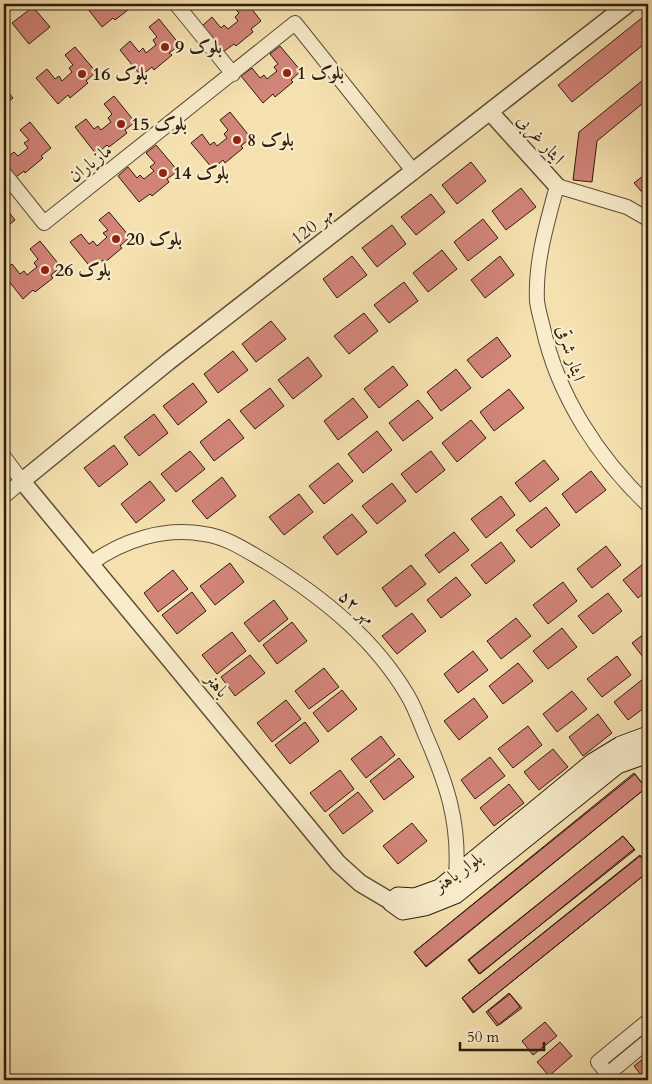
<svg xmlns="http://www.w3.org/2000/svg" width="652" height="1084" font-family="Cardo,Amiri,serif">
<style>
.building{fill:#d28479;stroke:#2e1c0d}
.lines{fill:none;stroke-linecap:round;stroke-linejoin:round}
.minor-casing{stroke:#604d36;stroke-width:16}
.tertiary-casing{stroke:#604d36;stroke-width:19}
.secondary-casing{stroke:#2e1c0d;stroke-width:21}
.minor{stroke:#f8eccb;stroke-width:14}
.tertiary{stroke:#f8eccb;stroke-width:16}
.secondary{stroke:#f8eccb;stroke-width:19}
.poi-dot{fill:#8f2418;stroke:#f8eccb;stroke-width:2}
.labels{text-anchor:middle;stroke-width:4.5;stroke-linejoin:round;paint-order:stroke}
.poi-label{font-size:18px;font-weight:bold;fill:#2e1c0d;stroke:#f8eccb;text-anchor:start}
.street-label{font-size:18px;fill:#2e1c0d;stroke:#f8eccb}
</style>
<rect width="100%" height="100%" fill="#f5e1af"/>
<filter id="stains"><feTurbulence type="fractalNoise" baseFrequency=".004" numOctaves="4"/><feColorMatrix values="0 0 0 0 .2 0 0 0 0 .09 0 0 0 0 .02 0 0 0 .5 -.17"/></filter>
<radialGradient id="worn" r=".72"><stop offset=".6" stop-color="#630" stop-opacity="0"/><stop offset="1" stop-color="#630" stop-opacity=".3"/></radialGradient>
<!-- building -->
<path class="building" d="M84,4h47l2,2 -18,14 -2,-2 -11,9z
M231,4h17l13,17 -10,8 2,3 -17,14 -2,-2 -11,8 -21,-26 10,-9 9,11 3,-3 4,4 10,-8 -3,-4 4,-4z
M33,7l17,20 -21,17 -17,-21z
M648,13v28l-76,61 -14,-17z
M159,19l21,26 -11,8 3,2 -18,15 -2,-3 -11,9 -21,-26 10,-9 9,11 4,-4 3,5 10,-8 -3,-5 4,-3 -8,-10z
M280,46l21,25 -10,9 2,2 -18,15 -2,-3 -10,9 -22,-27 11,-8 8,10 4,-3 3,4 10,-8 -3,-4 4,-3 -8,-10z
M75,47l21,25 -10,9 2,2 -18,15 -2,-3 -10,9 -22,-26 11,-9 8,10 4,-3 3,5 10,-9 -3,-4 4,-3 -8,-10z
M648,76v23l-51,42 -5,41 -19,-2 6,-48z
M4,87l9,11 -9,7z
M114,96l21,26 -10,8 2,3 -18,14 -2,-2 -11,9 -21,-27 11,-8 8,10 4,-3 3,4 10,-8 -3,-4 4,-4 -8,-10z
M230,112l21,26 -10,8 2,2 -18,15 -2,-3 -10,9 -22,-26 11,-9 8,11 4,-3 3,4 10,-8 -3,-4 4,-4 -8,-10z
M30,122l21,26 -10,8 2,2 -18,15 -1,-2 -11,8 -9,-11v-22l6,9 4,-3 4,4 10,-8 -4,-5 5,-3 -9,-10z
M156,145l22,26 -11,8 2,3 -17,14 -2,-2 -11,8 -21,-26 10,-9 9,11 3,-3 4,4 10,-8 -4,-4 5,-4 -9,-10z
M471,162l15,19 -29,23 -15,-19z
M648,172v27l-14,-16z
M521,188l15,19 -30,23 -14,-19z
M431,194l14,18 -29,23 -15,-18z
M4,206l11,14 -10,8 2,3 -3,3z
M109,212l21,25 -10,9 2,2 -18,15 -1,-3 -11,9 -22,-27 11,-8 8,10 4,-3 4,5 10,-9 -4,-4 5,-3 -9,-10z
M483,219l15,19 -30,23 -14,-19z
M392,225l14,19 -29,23 -15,-19z
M40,241l21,26 -10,8 2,3 -18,14 -2,-2 -10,9 -19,-24v-5l8,-6 8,10 4,-3 3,4 10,-8 -3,-4 4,-4 -8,-10z
M442,250l15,19 -29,23 -15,-19z
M352,256l15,19 -30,23 -14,-19z
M500,256l14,19 -29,23 -14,-18z
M404,282l14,19 -29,22 -15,-18z
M364,313l14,18 -29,23 -15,-18z
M271,321l15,18 -30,23 -14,-18z
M497,337l14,19 -29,22 -15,-18z
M233,351l15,19 -30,23 -14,-19z
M308,357l14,19 -29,23 -15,-19z
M393,366l15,19 -29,23 -15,-19z
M456,369l15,19 -30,23 -14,-19z
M193,383l14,19 -29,23 -15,-19z
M270,388l14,18 -29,23 -15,-18z
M509,389l15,19 -30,23 -14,-19z
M353,398l15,19 -30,23 -14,-19z
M418,400l15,18 -30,23 -14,-18z
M154,414l14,19 -29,23 -15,-19z
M229,419l15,19 -30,23 -14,-19z
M471,420l15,18 -29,24 -15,-19z
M377,431l15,19 -29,23 -15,-19z
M114,445l14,19 -29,23 -15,-19z
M190,451l15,18 -29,23 -15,-18z
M431,451l14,19 -29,23 -15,-19z
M544,460l15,19 -29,23 -15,-19z
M338,463l15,18 -29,23 -15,-18z
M591,471l15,19 -30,23 -14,-19z
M222,477l14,19 -29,23 -15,-18z
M150,481l15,19 -29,23 -15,-19z
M392,483l14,18 -29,23 -15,-18z
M299,494l14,18 -29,23 -15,-18z
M501,496l14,19 -29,23 -15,-19z
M546,507l14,18 -29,23 -15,-18z
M352,514l15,18 -30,23 -14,-18z
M454,532l15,18 -30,23 -14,-18z
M501,542l14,19 -29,23 -15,-19z
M606,546l15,19 -29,23 -15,-19z
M648,560v30l-10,8 -15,-18z
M230,563l14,19 -29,23 -15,-19z
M411,565l15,19 -30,23 -14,-19z
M173,570l15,19 -30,23 -14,-19z
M456,577l15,18 -30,23 -14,-18z
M563,582l14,19 -29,23 -15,-19z
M192,592l14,19 -29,23 -15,-19z
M608,593l14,18 -29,23 -15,-18z
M274,600l14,19 -29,23 -15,-19z
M412,613l14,18 -29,23 -15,-18z
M516,618l15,18 -30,23 -14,-18z
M292,622l15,19 -30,23 -14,-19z
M562,628l15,19 -29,22 -15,-18z
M648,631v30l-1,1 -15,-19z
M232,632l14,19 -29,23 -15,-19z
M473,651l15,19 -30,23 -14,-19z
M250,655l15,18 -30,23 -14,-19z
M617,656l14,19 -29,22 -15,-18z
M518,663l15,18 -30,23 -14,-18z
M324,668l15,19 -30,22 -14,-18z
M643,679l5,6v20l-20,15 -14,-18z
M342,690l15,19 -29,23 -15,-19z
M572,691l15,18 -30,23 -14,-18z
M474,698l14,19 -29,23 -15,-19z
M286,700l15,19 -29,23 -15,-19z
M598,714l14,19 -29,23 -14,-19z
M305,722l14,19 -29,23 -15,-19z
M528,726l14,19 -29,23 -15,-19z
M381,736l14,19 -29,23 -15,-19z
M553,749l15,18 -29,23 -15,-18z
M490,757l15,19 -30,23 -14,-19z
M399,758l15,19 -30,23 -14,-19z
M340,770l14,19 -29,23 -15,-19z
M634,773l12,15 -220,179 -12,-15z
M635,774l11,14 -220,178 -12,-14z
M509,784l15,19 -30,23 -14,-18z
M358,792l15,19 -30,23 -14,-19z
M412,823l15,18 -29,23 -15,-18z
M623,836l12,14 -156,124 -11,-14z
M623,836l11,13 -154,125 -11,-14z
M640,855l8,11v6l-175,141 -11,-15z
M640,856l8,10v6l-174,140 -12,-14z
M509,993l11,14 -23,19 -11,-14z
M510,994l12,14 -23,17 -11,-14z
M545,1022l12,14 -24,19 -11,-14z
M560,1042l12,14 -23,20 -12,-14z
M648,1055v23l-3,2 -11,-14z"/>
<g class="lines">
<defs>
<path id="minor" d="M176,4l57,70
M4,173l40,50 251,-200 119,149
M648,219l-21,-12 -70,-21c-10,37 -22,76 -20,115 1,9 4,18 6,27 15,68 55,129 105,177
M4,457l18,24 -18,15
M90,564c33,-24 74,-37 114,-30 23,3 43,17 62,28 56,35 108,76 142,134 7,12 12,26 17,38 22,50 35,88 31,143
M608,1074l40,-33
M613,1080l-15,-18 50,-41"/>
<path id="tertiary" d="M491,113l66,73
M392,902l-32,-19 -22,-20 -316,-382 146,-119 460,-358"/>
<path id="secondary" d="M648,736l-27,10 -28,17 -153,126 -25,9 -17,-1 -6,5 11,8 22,-4 30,-12 162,-130 31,-11"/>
</defs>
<!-- minor casing -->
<use href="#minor" class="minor-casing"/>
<!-- tertiary casing -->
<use href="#tertiary" class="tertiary-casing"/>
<!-- secondary casing -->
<use href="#secondary" class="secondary-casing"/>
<!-- minor -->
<use href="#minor" class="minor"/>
<!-- tertiary -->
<use href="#tertiary" class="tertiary"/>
<!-- secondary -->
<use href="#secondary" class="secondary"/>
</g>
<!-- markers -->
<g class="poi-dot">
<circle cx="165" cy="47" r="5"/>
<circle cx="287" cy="73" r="5"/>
<circle cx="82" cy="74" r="5"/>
<circle cx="121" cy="124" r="5"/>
<circle cx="237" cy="140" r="5"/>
<circle cx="163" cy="173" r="5"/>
<circle cx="116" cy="239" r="5"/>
<circle cx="45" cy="270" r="5"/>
</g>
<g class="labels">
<!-- poi labels -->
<g class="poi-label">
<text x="175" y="53">بلوک 9</text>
<text x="297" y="79">بلوک 1</text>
<text x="92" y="80">بلوک 16</text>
<text x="131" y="130">بلوک 15</text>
<text x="247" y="146">بلوک 8</text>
<text x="173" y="179">بلوک 14</text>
<text x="126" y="245">بلوک 20</text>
<text x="55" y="276">بلوک 26</text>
</g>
<!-- street labels -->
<g class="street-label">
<text transform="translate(541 139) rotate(48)" y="6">ایثار غربی</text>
<text transform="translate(90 163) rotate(-38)" y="6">مازیاران</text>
<text transform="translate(312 226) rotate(-38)" y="6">مهر 120</text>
<text transform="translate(571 353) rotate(72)" y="6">ایثار شرقی</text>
<text transform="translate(357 607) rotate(42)" y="6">مهر ۵۲</text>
<text transform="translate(217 685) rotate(50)" y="6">باهنر</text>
<text transform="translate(458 872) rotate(-36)" y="6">بلوار باهنر</text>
</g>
</g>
<!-- margin -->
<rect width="652" height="1084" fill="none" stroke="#f5e1af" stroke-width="20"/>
<rect x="5" y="5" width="642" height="1074" fill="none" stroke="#2e1c0d" stroke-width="2.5"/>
<rect x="10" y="10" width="632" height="1064" fill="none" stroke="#2e1c0d"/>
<!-- scale -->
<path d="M460 1042v8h84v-8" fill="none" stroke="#2e1c0d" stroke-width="2.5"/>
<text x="467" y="1042" font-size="15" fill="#2e1c0d" stroke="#f8eccb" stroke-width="4" paint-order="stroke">50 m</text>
<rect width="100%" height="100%" filter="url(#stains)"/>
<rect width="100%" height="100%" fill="url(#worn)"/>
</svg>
